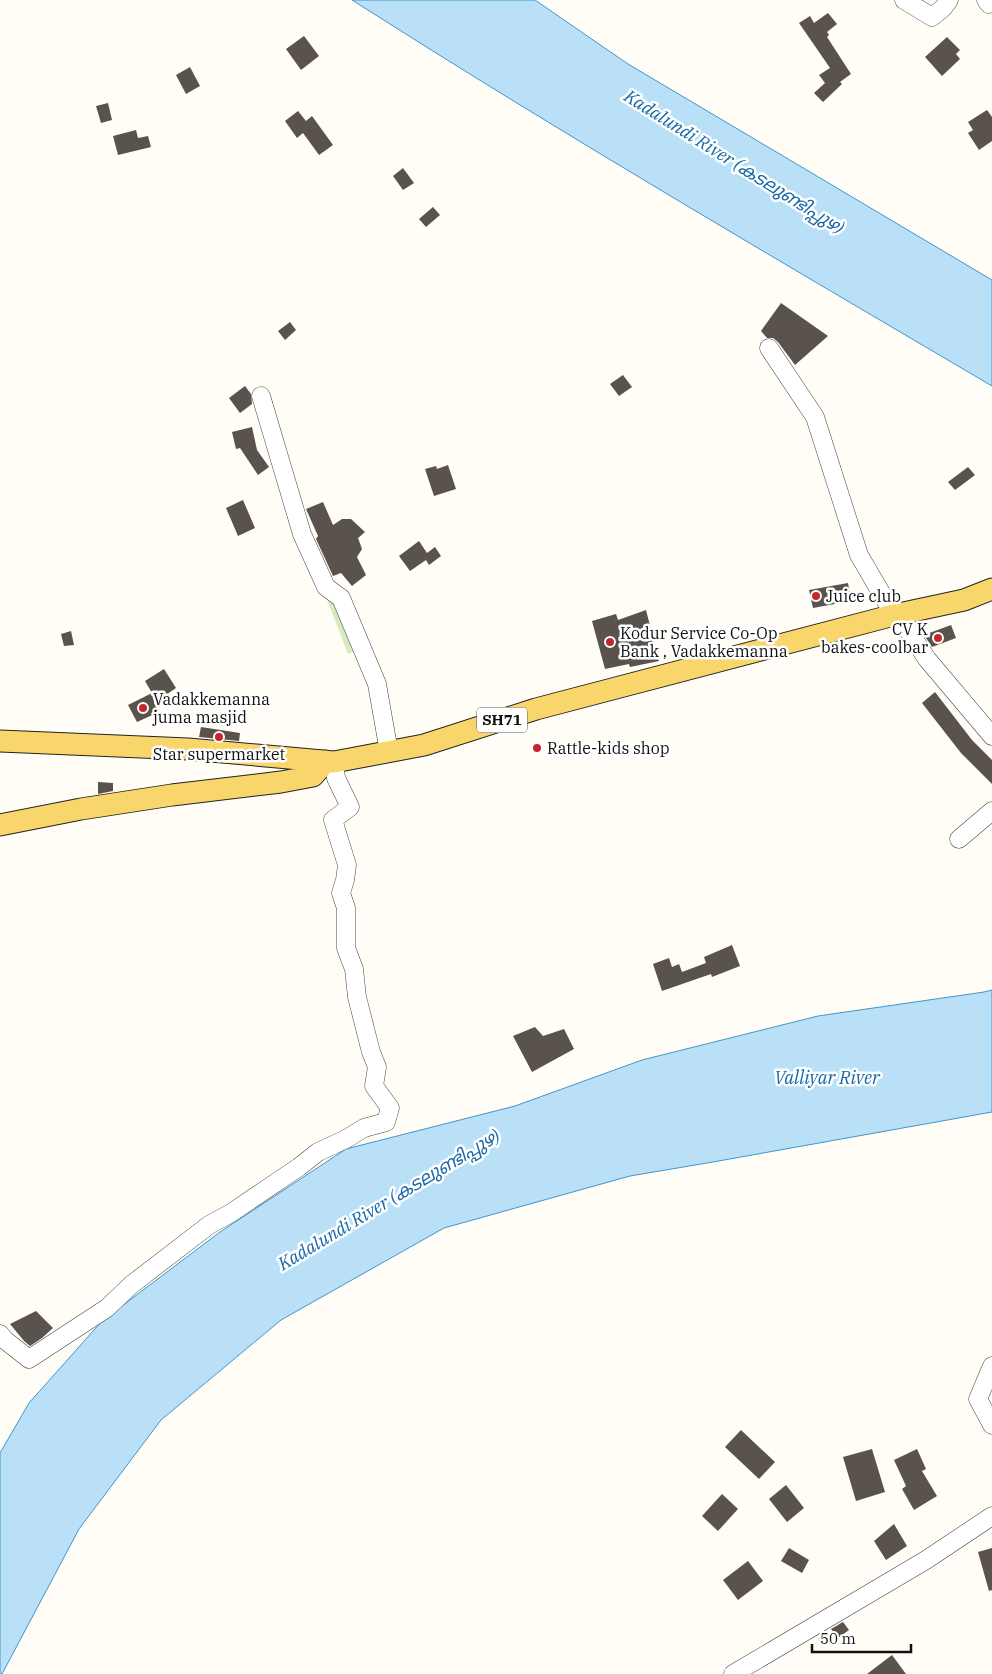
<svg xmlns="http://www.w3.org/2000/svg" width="992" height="1674" font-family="'IBM Plex Serif','Noto Sans Malayalam',serif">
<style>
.green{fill:#d5ebbd}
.water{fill:#b9e0f7;stroke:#3f96cf}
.building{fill:#5a524d}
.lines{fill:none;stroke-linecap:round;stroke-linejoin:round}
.minor-casing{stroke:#444;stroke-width:19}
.major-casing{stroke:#222;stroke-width:23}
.minor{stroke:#fff;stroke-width:18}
.major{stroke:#f9d66b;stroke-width:21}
.poi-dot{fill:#c4262e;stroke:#fff;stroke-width:2}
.labels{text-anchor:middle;stroke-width:5;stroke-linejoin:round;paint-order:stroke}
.shield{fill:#fff;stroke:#585858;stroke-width:1}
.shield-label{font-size:15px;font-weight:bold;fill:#111}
.poi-label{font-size:16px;fill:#111;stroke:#fff;text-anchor:start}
.water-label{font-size:18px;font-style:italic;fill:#1768a6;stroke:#fff}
</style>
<rect width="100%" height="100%" fill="#fffdf5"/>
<!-- green -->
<path class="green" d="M338,588l20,61 -10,5 -23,-60z"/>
<!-- water -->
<path class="water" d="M352,0h183l93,64 364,216v106c-214,-126 -430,-252 -640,-386z
M992,990v122l-279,50 -83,14 -186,52 -163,92 -120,100 -82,109 -77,145h-2v-221l29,-50 73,-82 118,-89 126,-83 169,-43 127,-46 176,-44 166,-24z"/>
<!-- building -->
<path class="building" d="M828,13l9,11 -10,8 2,3 -2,2 24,37 -11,8 2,2 -19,18 -9,-9 11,-10 -6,-8 11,-7 -31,-45 11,-7 4,7z
M304,36l15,20 -18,14 -15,-21z
M947,37l13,13 -4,4 4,5 -18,17 -17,-19z
M190,67l10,19 -14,8 -10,-19z
M108,103l4,17 -11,3 -5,-17z
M987,110l5,7v24l-13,9 -11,-17 5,-3 -5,-8z
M298,111l8,10 6,-5 21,29 -14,10 -16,-22 -6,5 -12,-17z
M136,130l2,8 10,-2 3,11 -33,8 -5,-19z
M403,168l11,15 -11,7 -10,-14z
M433,207l7,8 -14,12 -7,-8z
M781,303l47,33 -33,29 -17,-23 -5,-4h-6l-6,-7z
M290,322l6,8 -11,10 -7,-9z
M623,375l9,12 -13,9 -9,-12z
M245,386l6,8 1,10 -12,9 -11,-15z
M252,427l5,23 12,17 -11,8 -18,-27 -4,1 -4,-17z
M448,465l8,24 -22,7 -9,-27 11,-3 1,3z
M968,467l7,8 -20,15 -7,-8z
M243,500l12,28 -17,8 -12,-28z
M323,502l10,23 9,-6h9l14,13 -7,6 4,11 -5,8 9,18 -14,11 -11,-13 -8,3 -17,-37 2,-3 -12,-27z
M419,541l8,12 8,-6 6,9 -12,9 -3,-5 -16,11 -11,-15z
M848,583l3,18 -38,7 -4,-18z
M646,610l13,51 -29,6 -1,-3 -24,5 -13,-48 24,-7 2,6z
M951,625l5,13 -24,9 -8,-12z
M71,631l3,14 -10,1 -3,-12z
M164,669l12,19 -22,15 5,9 -22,10 -9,-17 24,-12 -7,-12z
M935,692l37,48 20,20v24l-31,-31 -39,-50z
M201,727l39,6 -1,8 -40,-4z
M98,782l15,1v8l-15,3z
M732,945l8,21 -28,11 -1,-3 -49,17 -9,-27 16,-6 3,9 7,-3 3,8 24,-9 -2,-6z
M535,1027l8,9 21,-7 10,20 -42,23 -19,-36z
M36,1311l17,17 -11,10 -12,8 -6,-5 -14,-17z
M741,1430l34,32 -16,17 -34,-32z
M872,1449l13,43 -29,9 -13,-44z
M917,1449l9,20 -4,2 15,25 -23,14 -12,-21 4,-3 -12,-26z
M786,1485l18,23 -17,14 -18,-23z
M722,1494l16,15 -20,22 -16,-15z
M894,1524l13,22 -21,14 -12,-19z
M789,1548l20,12 -7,13 -21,-12z
M992,1548v42l-3,1 -11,-39z
M748,1561l15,20 -25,19 -15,-20z
M843,1622l6,8 -11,8 -7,-9z
M892,1655l14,19h-39z"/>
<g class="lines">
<defs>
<path id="minor" d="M904,0l28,17 11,-9 6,-8
M986,0l3,4
M769,348l46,69 44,138 35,60 14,15 19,29 65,77
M261,396l41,138 24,53 15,11 36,86 12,68
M959,839l33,-28
M0,1334l5,6 24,19 78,-51 24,-23 78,-60 22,-12 68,-46 19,-15 28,-13 18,-11 22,-6 4,-14 -16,-22 3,-19 -6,-15 -14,-55 -3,-28 -8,-21v-40l-5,-15 4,-13 2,-15 -14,-45 17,-13 -14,-29 -2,-16
M992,1366l-14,33 14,26
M733,1674l193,-114 66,-44"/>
<path id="major" d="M0,741l188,8 146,13 90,-17 112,-36 358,-94 70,-15 28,-11
M0,825l81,-16 91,-14 109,-13 32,-6 13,-15"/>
</defs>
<!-- minor casing -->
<use href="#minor" class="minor-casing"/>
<!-- major casing -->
<use href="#major" class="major-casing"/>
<!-- minor -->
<use href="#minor" class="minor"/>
<!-- major -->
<use href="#major" class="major"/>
</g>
<!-- markers -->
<g class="poi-dot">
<circle cx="816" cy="596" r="5"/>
<circle cx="938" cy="638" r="5"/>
<circle cx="610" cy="642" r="5"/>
<circle cx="143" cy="708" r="5"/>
<circle cx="219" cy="737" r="5"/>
<circle cx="537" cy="748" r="5"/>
</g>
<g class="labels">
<!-- shield labels -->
<rect class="shield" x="477" y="707.5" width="50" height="25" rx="4"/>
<g class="shield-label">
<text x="502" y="725">SH71</text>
</g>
<!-- poi labels -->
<g class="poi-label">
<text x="826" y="602">Juice club</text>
<text x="928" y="635" text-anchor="end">CV K<tspan x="928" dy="18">bakes-coolbar</tspan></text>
<text x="620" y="639">Kodur Service Co-Op<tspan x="620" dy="18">Bank , Vadakkemanna</tspan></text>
<text x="153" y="705">Vadakkemanna<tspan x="153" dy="18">juma masjid</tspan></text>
<text x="547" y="754">Rattle-kids shop</text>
<text x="219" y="760" text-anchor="middle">Star supermarket</text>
</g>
<!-- water labels -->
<g class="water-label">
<text transform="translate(734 162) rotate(32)" y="6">Kadalundi River (കടലുണ്ടിപ്പുഴ)</text>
<text x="827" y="1084">Valliyar River</text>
<text transform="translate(389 1200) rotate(-31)" y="6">Kadalundi River (കടലുണ്ടിപ്പുഴ)</text>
</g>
</g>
<!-- scale -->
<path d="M812 1644v8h99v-8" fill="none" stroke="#111111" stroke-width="2.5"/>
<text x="820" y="1644" font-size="15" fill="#111111" stroke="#ffffff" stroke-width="4" paint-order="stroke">50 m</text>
</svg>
